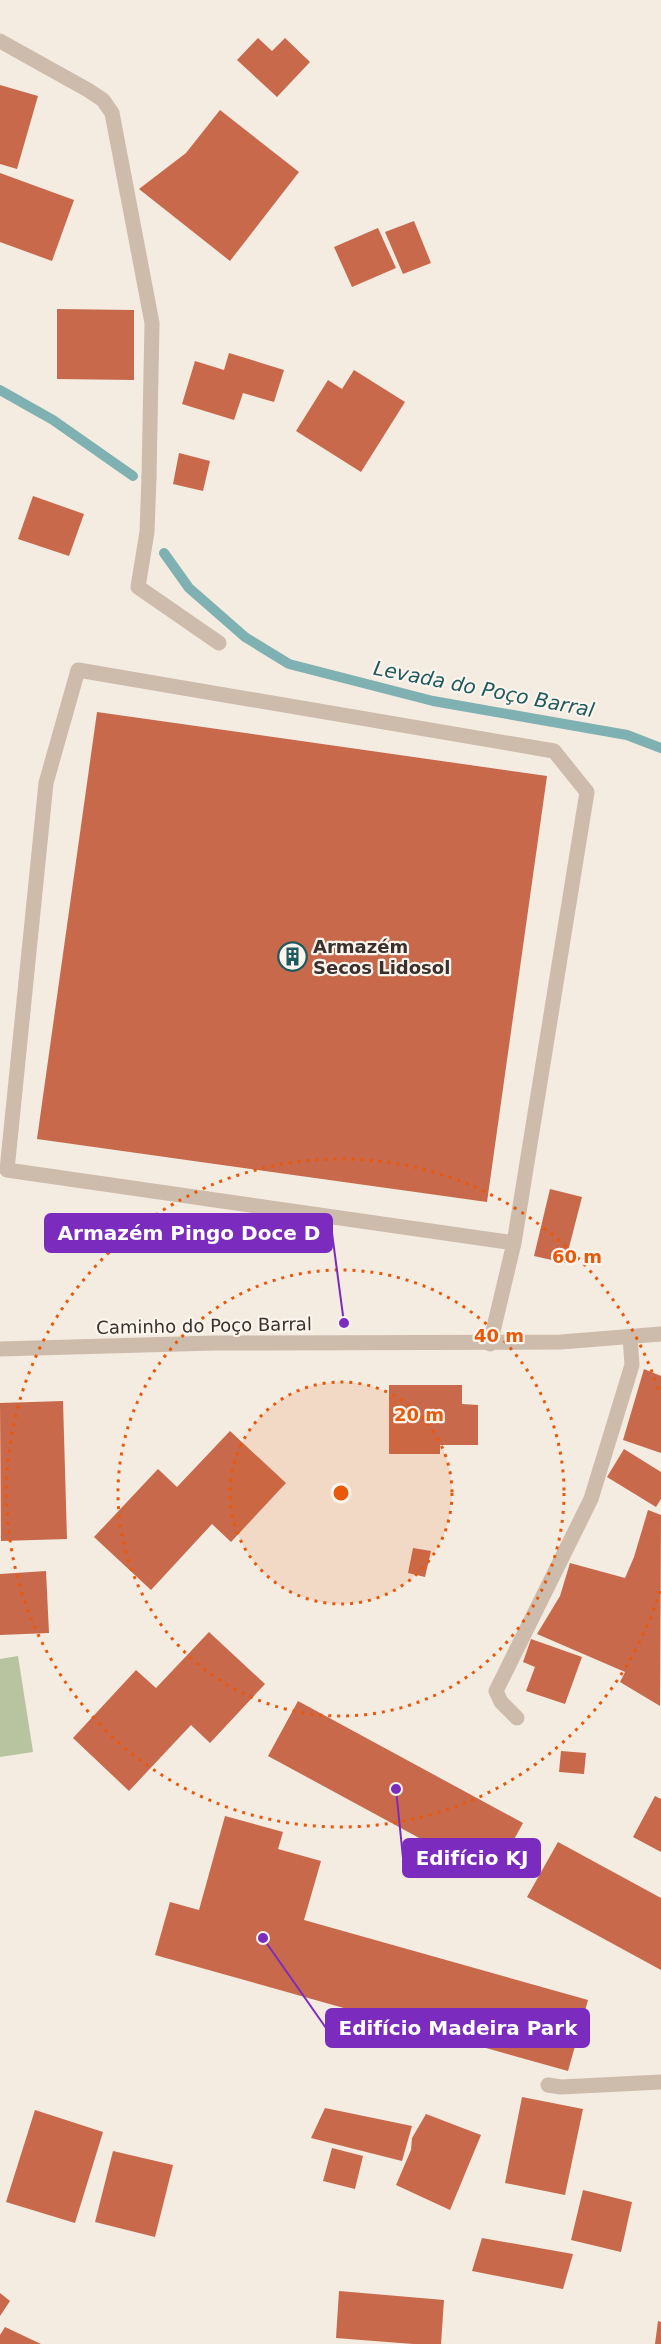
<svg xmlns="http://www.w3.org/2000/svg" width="661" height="2344" font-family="'DejaVu Sans',sans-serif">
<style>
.green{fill:#b8c4a0}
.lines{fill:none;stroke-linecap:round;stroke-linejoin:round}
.stream{stroke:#7fb0b2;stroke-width:10}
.building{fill:#c8694b}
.service{stroke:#cdbbac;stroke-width:15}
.minor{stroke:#cdbbac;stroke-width:15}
.tertiary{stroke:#cdbbac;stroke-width:15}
.ring{fill:none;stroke:#e8590c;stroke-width:3;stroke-dasharray:3 6}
.labels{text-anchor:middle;stroke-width:4.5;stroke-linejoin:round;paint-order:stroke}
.poi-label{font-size:18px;font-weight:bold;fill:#3b302b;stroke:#fbf5ee;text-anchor:start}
.street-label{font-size:18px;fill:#3b302b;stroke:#fbf5ee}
.water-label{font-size:20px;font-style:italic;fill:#1f5a5e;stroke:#fbf5ee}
.centre{fill:#e8590c;stroke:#fbf5ee;stroke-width:3}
.ring-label{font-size:18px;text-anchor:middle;font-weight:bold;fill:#e8590c;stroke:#fbf5ee;stroke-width:4.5;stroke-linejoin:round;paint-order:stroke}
.leader{fill:none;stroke:#7b2cbf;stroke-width:2}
.callout-dot{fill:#7b2cbf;stroke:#fbf5ee;stroke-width:2}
.callout{fill:#7b2cbf;stroke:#7b2cbf;stroke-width:2}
.callout-label{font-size:20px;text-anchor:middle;font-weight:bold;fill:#fff}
</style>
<rect width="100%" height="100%" fill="#f4ebe1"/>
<!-- green -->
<path class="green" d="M18,1656l15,96 -33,5v-98z"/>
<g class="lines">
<!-- stream -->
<path class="stream" d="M0,390l53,30 80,56
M164,553l25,35 56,49 44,27 144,37 194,34 34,13"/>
</g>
<!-- building -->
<path class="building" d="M258,38l14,13 13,-13 25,24 -33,35 -40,-37z
M0,85l38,11 -21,73 -17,-5z
M220,110l79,62 -69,89 -91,-72 47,-36z
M0,173l74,27 -22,61 -52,-19z
M414,221l17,42 -28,11 -18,-42z
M378,228l18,40 -44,19 -18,-40z
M57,309l77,1v70l-77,-1z
M229,353l55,17 -10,32 -31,-9 -9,27 -52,-16 13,-43 29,9z
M354,370l51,32 -44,70 -65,-41 32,-51 14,9z
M179,453l31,8 -7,30 -30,-7z
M33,496l51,18 -15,42 -51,-17z
M97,712l450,64 -60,426 -450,-63z
M550,1189l32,8 -17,66 -31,-7z
M644,1369l17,7v77l-38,-13z
M389,1385h73v19l16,1v40h-38v9h-51z
M63,1401l4,138 -66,2 -1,-138z
M230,1431l56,52 -55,59 -19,-18 -61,66 -57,-53 64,-68 19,18z
M624,1449l37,23v27l-5,8 -49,-30z
M648,1510l13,5 -1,191 -40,-24 5,-10 -88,-38 23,-38 10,-33 55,15 9,-21z
M413,1548l18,3 -6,26 -17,-4z
M46,1571l3,62 -49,2v-61z
M209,1632l56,52 -55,59 -19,-18 -62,66 -56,-53 63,-68 20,18z
M531,1639l51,18 -17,47 -39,-13 9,-24 -12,-5z
M298,1701l225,122 -30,55 -225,-122z
M561,1751l25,2 -2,21 -25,-2z
M655,1796l6,3v53l-28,-15z
M225,1816l58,16 -5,17 43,12 -17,59 284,80 -20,71 -413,-116 15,-53 29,8z
M558,1842l103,56v72l-134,-73z
M522,2097l61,12 -18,86 -60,-12z
M325,2108l87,18 -10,35 -91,-23z
M35,2110l68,22 -28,91 -69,-21z
M426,2114l55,21 -31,75 -54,-25 15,-35 1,-12z
M332,2148l31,8 -8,33 -32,-8z
M113,2151l60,14 -18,72 -60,-15z
M583,2190l49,12 -11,50 -50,-12z
M482,2238l91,16 -10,35 -91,-18z
M339,2291l105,9 -3,44h-28l-77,-6z
M0,2293l10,8 -10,15z
M658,2321l3,1v22h-6z
M5,2327l36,17h-41v-9z"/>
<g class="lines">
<!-- service -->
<path class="service" d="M149,477l-2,55 -9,55 81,56
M490,1344l24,-101 73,-451 -33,-41 -476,-81 -32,113 -39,387 507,73
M548,2085l13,2 100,-5"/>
<!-- minor -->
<path class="minor" d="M0,41l88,49 15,10 9,13 40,210 -3,154
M517,1718l-16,-16 -5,-11 95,-192 41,-134 -2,-28"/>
<!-- tertiary -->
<path class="tertiary" d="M0,1349l215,-6 346,-1 100,-8"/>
</g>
<!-- distance rings -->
<circle cx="341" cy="1493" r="111" fill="#e8590c" fill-opacity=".12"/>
<g class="ring">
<circle cx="341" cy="1493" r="111"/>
<circle cx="341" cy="1493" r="223"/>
<path d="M660 1591A334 334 0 1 1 660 1395"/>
</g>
<!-- icons -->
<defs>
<symbol id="building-ring" viewBox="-11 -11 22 22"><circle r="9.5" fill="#fbf5ee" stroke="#1f5a5e" stroke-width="1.5"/><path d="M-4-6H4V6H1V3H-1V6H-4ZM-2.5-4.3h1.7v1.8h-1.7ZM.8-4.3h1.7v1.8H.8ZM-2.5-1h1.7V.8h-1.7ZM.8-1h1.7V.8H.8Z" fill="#1f5a5e"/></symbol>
</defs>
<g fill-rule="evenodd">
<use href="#building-ring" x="276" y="940" width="33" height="33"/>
</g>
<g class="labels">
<!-- poi labels -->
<g class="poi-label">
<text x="313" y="953">Armazém<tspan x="313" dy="21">Secos Lidosol</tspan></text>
</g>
<!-- street labels -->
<g class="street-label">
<text transform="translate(204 1326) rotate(-1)" y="6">Caminho do Poço Barral</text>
</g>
<!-- water labels -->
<g class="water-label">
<text transform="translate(484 689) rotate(11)" y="7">Levada do Poço Barral</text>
</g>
</g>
<circle cx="341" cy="1493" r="9" class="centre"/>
<g class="ring-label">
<text x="577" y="1263">60 m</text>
<text x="499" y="1342">40 m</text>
<text x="419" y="1421">20 m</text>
</g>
<!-- callouts -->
<path class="leader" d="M344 1323L332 1233M396 1789L403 1858M263 1938L326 2028"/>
<g class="callout-dot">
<circle cx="344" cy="1323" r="6"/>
<circle cx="396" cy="1789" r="6"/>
<circle cx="263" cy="1938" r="6"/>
</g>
<g class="callout">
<rect x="45" y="1214" width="287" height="38" rx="6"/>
<rect x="403" y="1839" width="137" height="38" rx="6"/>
<rect x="326" y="2009" width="263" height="38" rx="6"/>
</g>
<g class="callout-label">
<text x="189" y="1240">Armazém Pingo Doce D</text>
<text x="472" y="1865">Edifício KJ</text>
<text x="458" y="2035">Edifício Madeira Park</text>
</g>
</svg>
